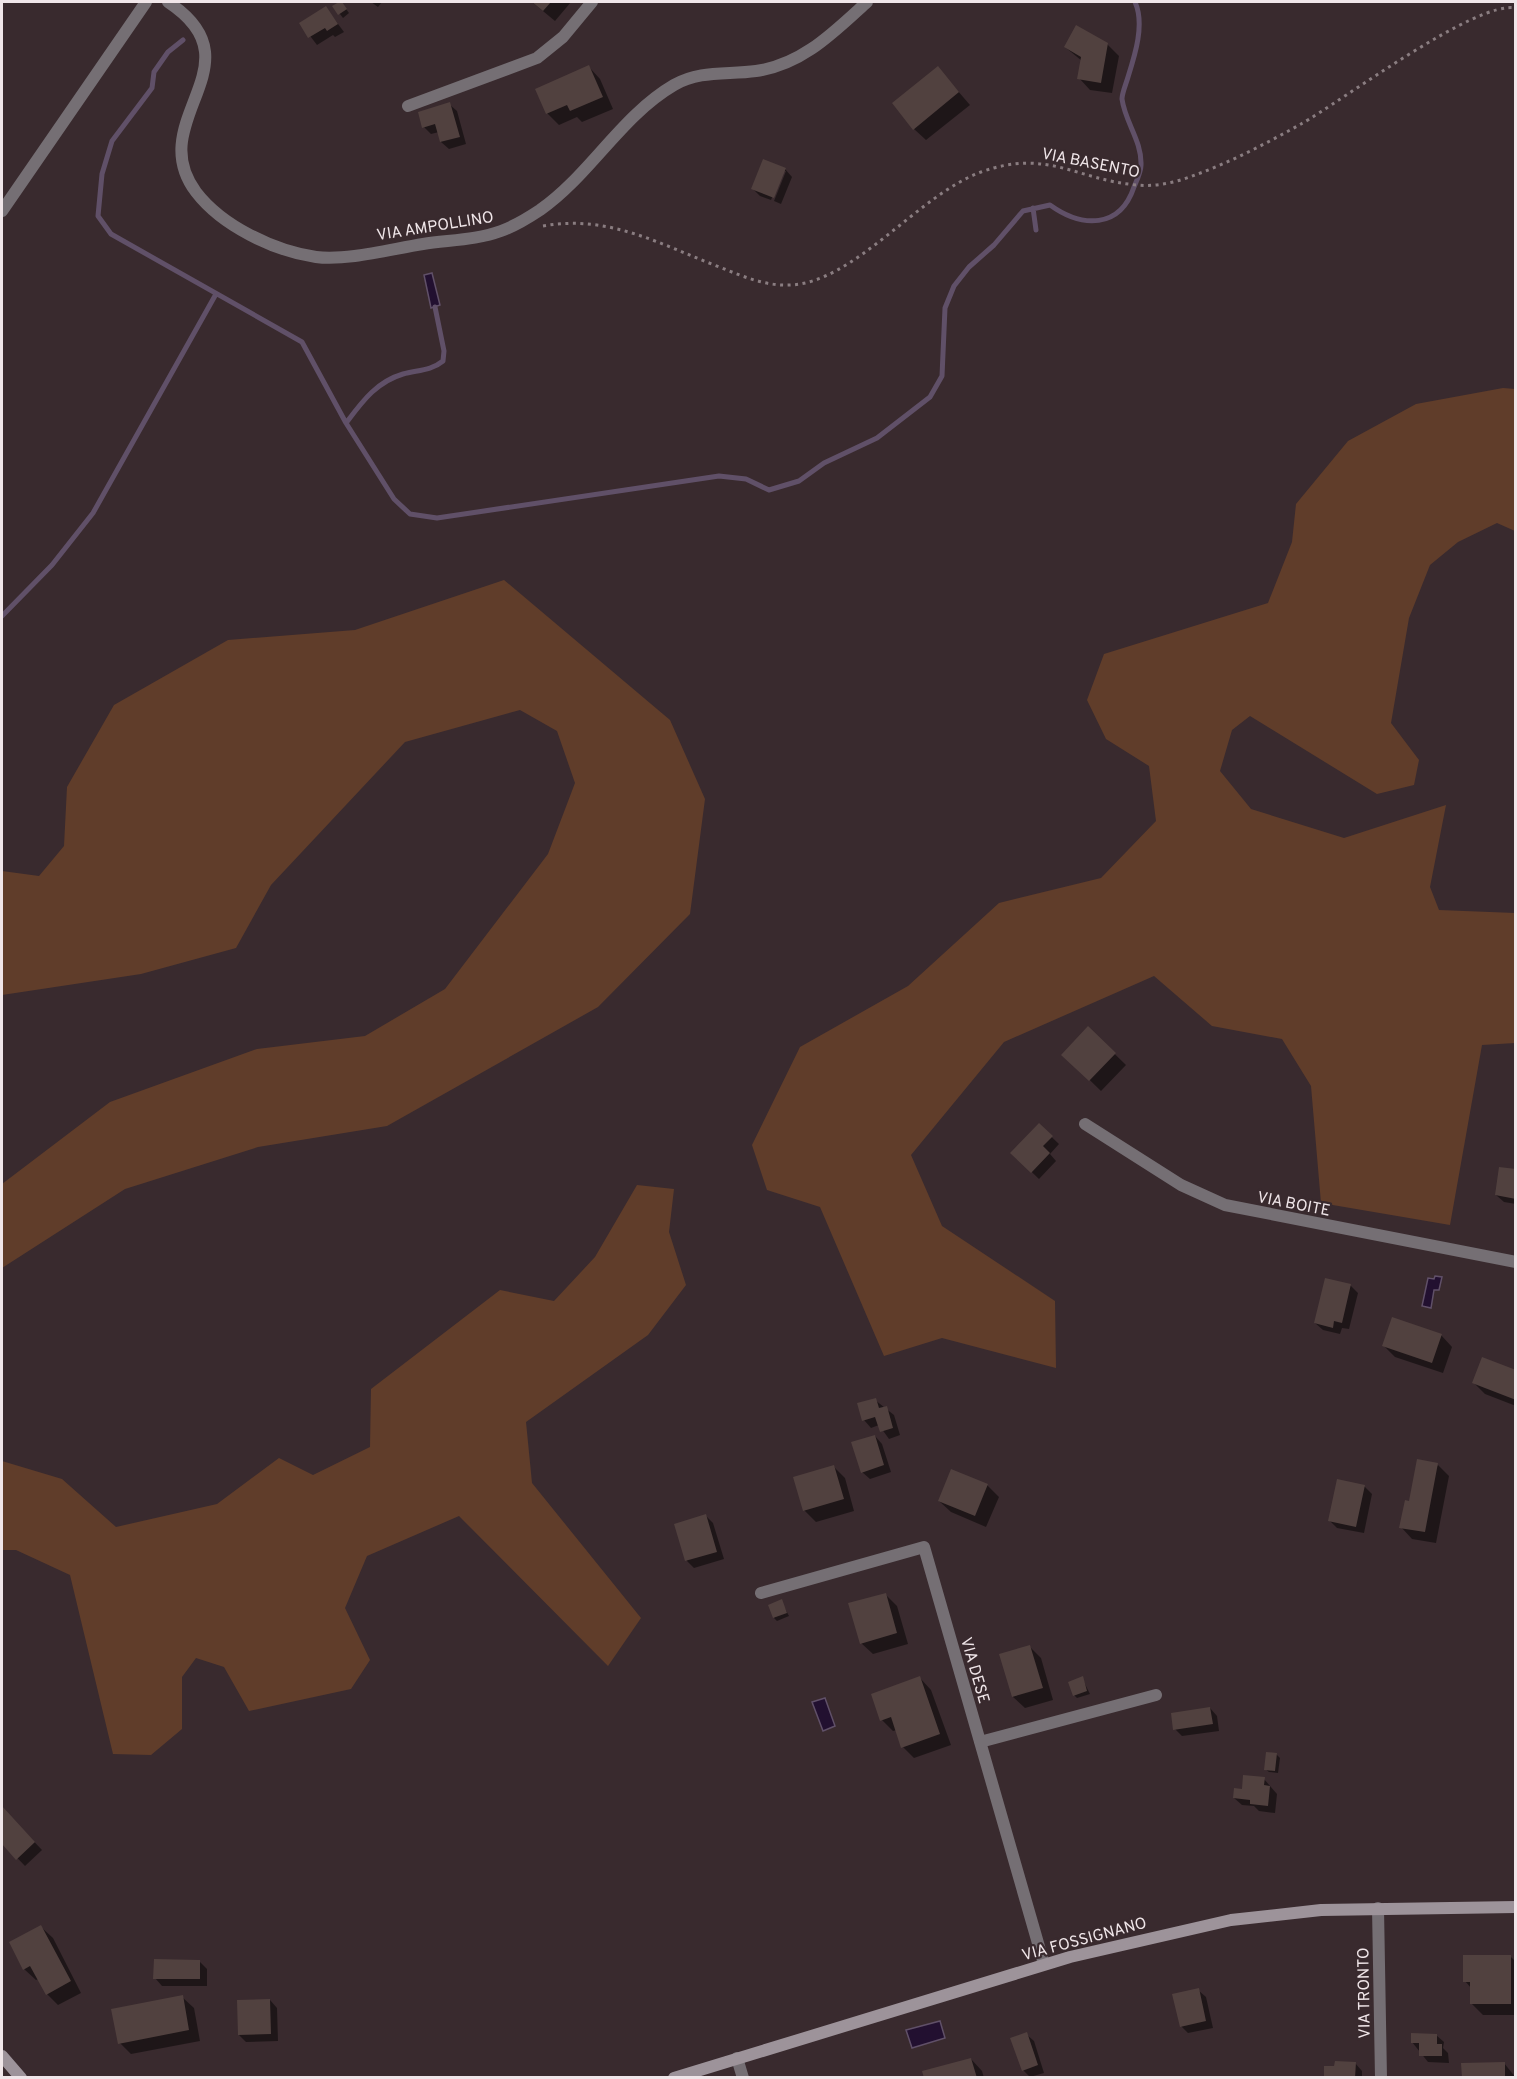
<svg xmlns="http://www.w3.org/2000/svg" width="1517" height="2079" font-family="Overpass,sans-serif">
<style>
.green{fill:#603d2a}
.water{fill:#221030;stroke:#605068;stroke-width:1.5}
.shadow{fill:#0007}
.lines{fill:none;stroke-linecap:round;stroke-linejoin:round}
.stream{stroke:#605068;stroke-width:5}
.building{fill:#51413f}
.path{stroke:#8a7d81;stroke-width:3;stroke-dasharray:3 4.5;stroke-linecap:butt}
.street{stroke:#756f74;stroke-width:12}
.secondary{stroke:#9d939a;stroke-width:12}
.labels{text-anchor:middle;stroke-width:4.5;stroke-linejoin:round;paint-order:stroke}
.street-label{font-size:16px;fill:#f0e6e9;stroke:#392a2e}
</style>
<rect width="100%" height="100%" fill="#392a2e"/>
<!-- green -->
<path class="green" d="M1503,388l12,1v142l-18,-8 -39,19 -28,23 -21,53 -18,105 28,37 -5,25 -37,9 -127,-78 -18,14 -12,41 31,38 93,29 102,-33 -16,82 9,23 76,3v130l-33,2 -32,180 -129,-22 -10,-117 -29,-47 -70,-13 -58,-50 -150,66 -93,113 31,71 113,75 1,67 -114,-30 -58,18 -64,-149 -53,-17 -15,-45 48,-98 108,-61 91,-83 102,-25 55,-57 -7,-55 -43,-27 -19,-39 17,-46 164,-51 24,-61 4,-38 52,-63 68,-37z
M504,580l166,140 35,79 -15,115 -92,93 -211,119 -129,21 -133,42 -123,79v-84l108,-82 147,-53 108,-13 80,-47 103,-135 27,-71 -18,-52 -37,-21 -115,32 -134,143 -35,63 -95,26 -139,21v-124l37,5 25,-30 3,-59 47,-82 114,-65 127,-10z
M637,1185l37,4 -5,43 17,53 -38,50 -122,87 6,61 109,135 -33,48 -149,-150 -92,40 -22,52 25,52 -19,29 -102,22 -25,-44 -28,-9 -14,19v52l-31,26 -38,-1 -43,-179 -54,-25h-14v-89l60,18 54,48 101,-23 62,-46 34,17 57,-28 1,-58 129,-99 54,11 41,-44z"/>
<!-- water -->
<path class="water" d="M432,273l8,32 -9,3 -7,-33z
M1435,1276l7,1 -3,13h-5l-3,18 -9,-2 6,-28 6,1z
M825,1698l10,28 -12,5 -11,-29z
M940,2021l5,17 -33,10 -6,-18z"/>
<!-- shadow -->
<path class="shadow" d="M341,2l8,11 -6,5 -9,-12z
M371,2h11l-4,5z
M532,2h39l-16,19z
M326,8l18,24 -9,5 -2,-2 -16,10 -16,-21z
M1107,44l12,12 -7,37 -22,-3 -11,-12 3,-17 -17,-14z
M589,67l11,12 13,30 -31,13 -5,-5 -18,8 -12,-12z
M938,68l32,37 -44,35 -12,-11z
M449,104l8,7 9,33 -17,5 -8,-7 -2,-10 -8,2 -7,-7z
M785,169l7,8 -11,27 -7,-3 12,-30h-3l-12,29 -11,-4 -7,-7z
M1088,1028l38,37 -25,26 -38,-37z
M1039,1125l20,19 -9,10 6,7 -17,18 -27,-26z
M1516,1171v33l-12,-2 -8,-7z
M1326,1280l25,6 7,7 -9,36 -7,-1 -2,6 -17,-4 -8,-7z
M1441,1335l11,12 -9,26 -48,-16 -11,-11z
M1516,1372v34l-31,-12 -11,-11z
M875,1400l19,15 6,20 -11,4 -10,-14 -8,3 -7,-8z
M875,1436l7,8 9,28 -21,7 -8,-7z
M1438,1465l11,11 -13,67 -24,-4 -11,-12 9,-24z
M834,1467l11,11 9,33 -38,11 -12,-12z
M1338,1481l27,6 7,7 -8,39 -27,-5 -8,-8z
M987,1485l12,12 -13,30 -35,-15 -12,-11z
M705,1515l8,8 11,36 -30,9 -7,-7 -11,-36z
M885,1594l12,12 11,38 -35,10 -12,-11z
M781,1601l8,15 -12,5 -3,-3z
M1030,1647l11,11 12,42 -28,8 -12,-11z
M920,1678l11,12 20,55 -37,13 -11,-11 -6,-17 -4,1 -11,-11z
M1082,1678l8,16 -13,4 -3,-3z
M1210,1708l7,8 2,15 -37,5 -7,-7z
M1276,1754l4,4 -2,15 -9,-1 -4,-3z
M1264,1779l13,15 -2,19 -16,-2 -5,-5 -12,-1 -8,-7z
M2,1808l40,42 -17,16 -23,-24z
M41,1927l12,11 28,55 -23,12 -11,-11 -8,-15 -3,1 -12,-11z
M1510,1956l6,6v53h-33l-12,-12v-15l-6,-7z
M199,1961l8,8v17h-45l-7,-8z
M1198,1990l8,7 7,31 -25,5 -7,-7z
M182,1997l12,11 6,33 -69,13 -11,-11z
M270,2000l7,8 1,33 -32,1 -7,-7z
M1026,2034l8,7 10,32 -14,4 -7,-7z
M1436,2035l8,7 -1,6 5,5 1,10 -21,-1 -16,-20z
M971,2059l11,12 2,7h-58z
M1355,2063l7,8v7h-35l9,-10z
M1504,2063l12,15h-53z"/>
<g class="lines">
<!-- stream -->
<path class="stream" d="M183,40l-15,12 -14,20 -2,16 -40,53 -10,33 -4,42 13,18 191,108 44,81 48,76 16,15 27,4 282,-42 27,3 23,11 30,-9 25,-18 53,-25 53,-41 12,-21 3,-68 9,-22 15,-19 25,-22 29,-34 27,-6c32,23 70,24 84,-18 3,-7 7,-15 7,-22 1,-24 -16,-43 -19,-66 0,-6 4,-15 6,-22 7,-22 17,-53 7,-75
M1033,208l3,22
M346,423c16,-21 30,-41 57,-49 14,-4 28,-3 40,-13l1,-10 -9,-44
M2,616l50,-51 41,-52 123,-219"/>
</g>
<!-- building -->
<path class="building" d="M339,2h3l5,7 -9,6 -6,-9z
M532,2h19l-8,9z
M326,6l12,18 -11,7 -2,-3 -17,10 -9,-15z
M1076,25l32,18 -7,40 -24,-4 4,-22 -17,-10z
M589,65l14,32 -33,14 -3,-6 -21,9 -11,-25z
M938,66l21,26 -46,38 -21,-27z
M450,102l10,35 -20,5 -5,-18 -13,4 -4,-16z
M763,159l23,9 -12,30 -23,-9z
M1088,1026l28,27 -27,28 -28,-26z
M1039,1123l14,13 -10,10 7,7 -19,20 -21,-20z
M1499,1167l17,2v30l-21,-4z
M1325,1278l26,6 -9,39 -8,-2 -1,7 -19,-5z
M1392,1317l50,17 -10,29 -50,-17z
M1482,1357l34,13v30l-44,-17z
M876,1398l3,10 8,-2 6,22 -13,4 -5,-15 -13,4 -5,-18z
M875,1435l9,30 -23,8 -10,-31z
M1417,1459l21,4 -13,69 -26,-4 6,-28 4,1z
M834,1465l10,34 -41,12 -10,-34z
M951,1469l37,15 -13,32 -37,-15z
M1337,1479l28,6 -9,42 -28,-6z
M706,1514l11,38 -32,9 -11,-37z
M886,1593l11,40 -37,11 -12,-41z
M782,1599l5,14 -14,5 -5,-13z
M1030,1645l13,43 -31,9 -13,-43z
M920,1676l20,58 -39,14 -10,-31 -11,4 -9,-27z
M1083,1676l4,15 -14,5 -5,-14z
M1210,1707l3,17 -40,6 -2,-17z
M1266,1752l11,1 -2,18 -11,-1z
M1243,1775l22,2 -1,8 6,1 -2,20 -18,-2v-4l-17,-2 1,-10 8,1z
M2,1806l33,36 -19,18 -14,-16z
M41,1925l30,56 -25,14 -16,-29 -7,4 -14,-28z
M1463,1955h48v49h-41v-22h-7z
M154,1959l46,1v19h-47z
M1199,1988l7,33 -26,6 -8,-33z
M183,1995l6,35 -71,14 -7,-35z
M270,1999l1,35 -33,1 -1,-35z
M1027,2032l11,33 -16,6 -12,-33z
M1411,2033l26,1v10h5v12h-23v-13h-8z
M971,2058l6,20h-53l-2,-7z
M1335,2061l21,1 -1,16h-31v-12h10z
M1505,2062v16h-43l-1,-15z"/>
<g class="lines">
<!-- path -->
<path class="path" d="M543,226c67,-12 118,19 179,42 22,9 44,18 67,17 64,-1 129,-90 192,-113 67,-24 95,8 156,13 20,2 40,-3 58,-10 36,-13 72,-32 106,-51 41,-23 175,-124 215,-116"/>
<!-- street -->
<path class="street" d="M168,2c94,62 -26,118 28,190 26,34 78,59 120,65 31,4 75,-8 107,-13 26,-4 54,-4 78,-13 14,-5 27,-13 39,-21 50,-35 81,-94 134,-125 26,-15 53,-10 82,-14 46,-6 78,-39 111,-69
M408,106l129,-48 26,-21 29,-35
M2,211l144,-209
M1085,1124l96,61 44,20 291,57
M761,1593l163,-46 120,417
M980,1742l176,-47
M1378,1908l3,170
M737,2058l6,20"/>
<!-- secondary -->
<path class="secondary" d="M2,2056l19,22
M674,2078l396,-121 161,-37 90,-10 195,-3"/>
</g>
<g class="labels">
<!-- street labels -->
<g class="street-label">
<text transform="translate(1091 162) rotate(11)" y="6">VIA BASENTO</text>
<text transform="translate(435 225) rotate(-9)" y="6">VIA AMPOLLINO</text>
<text transform="translate(1294 1203) rotate(11)" y="6">VIA BOITE</text>
<text transform="translate(976 1670) rotate(74)" y="6">VIA DESE</text>
<text transform="translate(1084 1938) rotate(-15)" y="6">VIA FOSSIGNANO</text>
<text transform="translate(1363 1993) rotate(-91)" y="6">VIA TRONTO</text>
</g>
</g>
<!-- border -->
<rect width="1517" height="2079" fill="none" stroke="#f0e6e9" stroke-width="6"/>
</svg>
